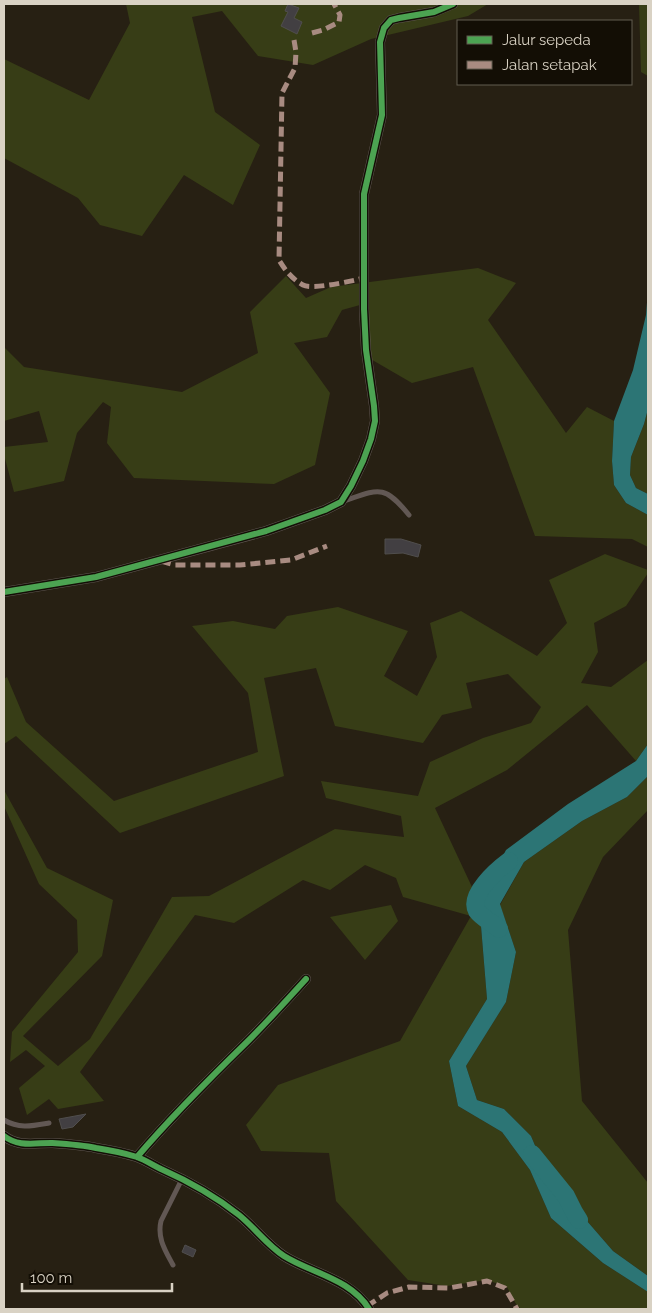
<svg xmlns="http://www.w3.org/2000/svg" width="652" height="1313" font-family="Raleway,sans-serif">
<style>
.green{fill:#373d16}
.water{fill:#2c7575}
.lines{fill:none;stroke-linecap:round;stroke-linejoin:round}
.river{stroke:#2c7575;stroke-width:18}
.building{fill:#423f42;stroke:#504e4d}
.service{stroke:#625854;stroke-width:5}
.minor{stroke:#625854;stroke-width:10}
.quiet{stroke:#a88b81;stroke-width:5;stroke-dasharray:10 5;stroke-linecap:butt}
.cycleway-casing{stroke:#130e05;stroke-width:9}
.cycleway{stroke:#4ca352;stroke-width:6}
</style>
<rect width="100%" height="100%" fill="#272013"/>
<!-- green -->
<path class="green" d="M126,4h362l-20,12 -97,23 -58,26 -55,-9 -36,-45 -30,6 23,95 45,33 -27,60 -49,-30 -42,61 -42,-11 -22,-27 -74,-40v-99l85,41 41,-77z
M639,4h9v72l-7,-4z
M478,268l38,15 -28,37 78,113 21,-26 27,14 -2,40 2,24 12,18 22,12v32l-16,-8 -97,-3 -62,-169 -61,16 -50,-29 -2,-49 -18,5 -15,27 -33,6 36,50 -15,72 -41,19 -140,-6 -27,-35 4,-36 -8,-5 -26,31 -13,48 -50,11 -10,-37v-8l44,-5 -9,-31 -35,10v-74l20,20 158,25 76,-39 -8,-41 36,-36 20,22 25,-11z
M648,409v85l-12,-6 -6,-13 1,-18 13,-33z
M605,554l43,16v3l-22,33 -32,17 4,29 -17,31 30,4 37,-27v84l-12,17 -49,-56 -80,65 -72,38 44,94 8,97 -38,62 9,45 44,26 28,38 21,48 52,45 45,29v17h-127l-5,-5 -9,-17 -20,-7 -40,6 -39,-6 -72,-79 -7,-48 -68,-2 -15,-26 32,-40 122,-44 71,-125 -68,-19 -7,-19 -31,-13 -35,25 -27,-10 -69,43 -39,-8 -115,157 24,29 -46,8 -9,-10 -22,16 -8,-27 26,-22 -19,-16 -16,12 2,-30 66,-80 -1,-32 -38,-36 -35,-78v-16l43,78 66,32 -11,56 -79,80 35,30 32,-27 82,-142 37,-1 126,-67 69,8 -3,-21 -75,-18 -5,-17 97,15 12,-34 53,-24 48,-15 10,-16 -33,-33 -42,9 6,25 -30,7 -19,28 -88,-17 -19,-58 -52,10 20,98 -164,57 -104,-97 -12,8v-65l3,-2 19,45 88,79 144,-49 -10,-59 -56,-67 41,-5 42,8 12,-13 51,-9 70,24 -24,45 33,20 20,-39 -7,-34 31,-12 76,45 30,-33 -18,-43z
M648,776v34l-45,47 -35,73 14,171 66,82v93l-35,-25 -65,-75 -17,-40 -27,-27 -27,-9 -11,-34 40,-64 10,-50 -16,-47 24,-43 58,-41 45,-24z
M391,905l7,16 -33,39 -35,-43z"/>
<!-- water -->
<path class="water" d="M648,290v119l-4,15 -13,33 -1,18 6,13 12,6v21l-22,-12 -12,-18 -2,-24 2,-40 19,-51 13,-55z
M648,744v32l-21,21 -45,24 -58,41 -24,42 16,48 -10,50 -40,64 11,34 27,9 27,27 17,40 65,75 35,25v16l-45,-29 -52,-45 -21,-48 -28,-38 -44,-26 -9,-45 38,-62 -8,-97 27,-52 62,-46 68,-43z"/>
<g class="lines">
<!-- river -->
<path class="river" d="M499,929c-6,-6 -17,-11 -22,-18 -9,-16 20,-41 32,-50
M532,1154l34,42 8,16 5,8"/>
</g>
<!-- building -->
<path class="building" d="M288,4l11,4 -5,10 8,4 -5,12 -16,-8 7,-14 -3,-1z
M385,539h16l20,6 -3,12 -15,-4 -18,1z
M86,1114l-13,13 -11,2 -3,-10z
M185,1245l11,5 -3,7 -11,-5z"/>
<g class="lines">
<!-- service -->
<path class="service" d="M344,501c35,-12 40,-17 65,14
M4,1120c15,9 28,6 45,3
M173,1265c-8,-15 -16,-27 -12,-44l21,-42"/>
<!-- minor -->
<path class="minor" d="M4,592l92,-15 170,-46 59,-21 16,-8 10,-16 12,-25 8,-22 4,-18 -1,-15 -8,-56 -2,-41v-115l18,-79 -2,-73 4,-14 7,-8 8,-2 35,-6 19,-8
M4,1136c14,11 30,7 47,7 15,1 31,2 45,5 13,2 28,5 41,9 8,3 16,8 24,12 27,12 54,27 78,46 16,13 28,30 45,41 27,17 67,23 85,53
M137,1157c35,-41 72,-78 111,-116 20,-20 39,-41 58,-62"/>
<!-- quiet -->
<path class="quiet" d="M312,33l11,-3 16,-8 1,-7 -6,-11
M294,40l2,12 -1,16 -13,25 -3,167c6,10 13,19 24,25 9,5 49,-4 61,-7
M161,561l14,4h65l51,-5 36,-14
M367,1306l20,-13 22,-6 40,1 38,-7 18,7 12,21"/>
<defs>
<path id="cycleway" d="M4,592l92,-15 170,-46 59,-21 16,-8 10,-16 12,-25 8,-22 4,-18 -1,-15 -8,-56 -2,-41v-115l18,-79 -2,-73 4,-14 7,-8 8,-2 35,-6 19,-8
M4,1136c14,11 30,7 47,7 15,1 31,2 45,5 13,2 28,5 41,9 8,3 16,8 24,12 27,12 54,27 78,46 16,13 28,30 45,41 27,17 67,23 85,53
M137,1157c35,-41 72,-78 111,-116 20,-20 39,-41 58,-62"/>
</defs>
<!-- cycleway casing -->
<use href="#cycleway" class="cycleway-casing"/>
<!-- cycleway -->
<use href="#cycleway" class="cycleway"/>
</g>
<!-- border -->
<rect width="652" height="1313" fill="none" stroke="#d9d2c4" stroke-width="10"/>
<!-- legend -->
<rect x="457" y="20" width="175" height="65" fill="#130e05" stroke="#625c51"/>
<rect x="467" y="36" width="25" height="8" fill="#4ca352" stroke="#625c51"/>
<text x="502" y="45" font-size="15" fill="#d9d2c4">Jalur sepeda</text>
<rect x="467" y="61" width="25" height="8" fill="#a88b81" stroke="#625c51"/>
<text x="502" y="70" font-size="15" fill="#d9d2c4">Jalan setapak</text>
<!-- scale -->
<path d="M22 1283v8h150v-8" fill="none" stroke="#d9d2c4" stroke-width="2.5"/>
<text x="30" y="1283" font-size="15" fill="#d9d2c4" stroke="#130e05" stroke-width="4" paint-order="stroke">100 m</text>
</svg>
